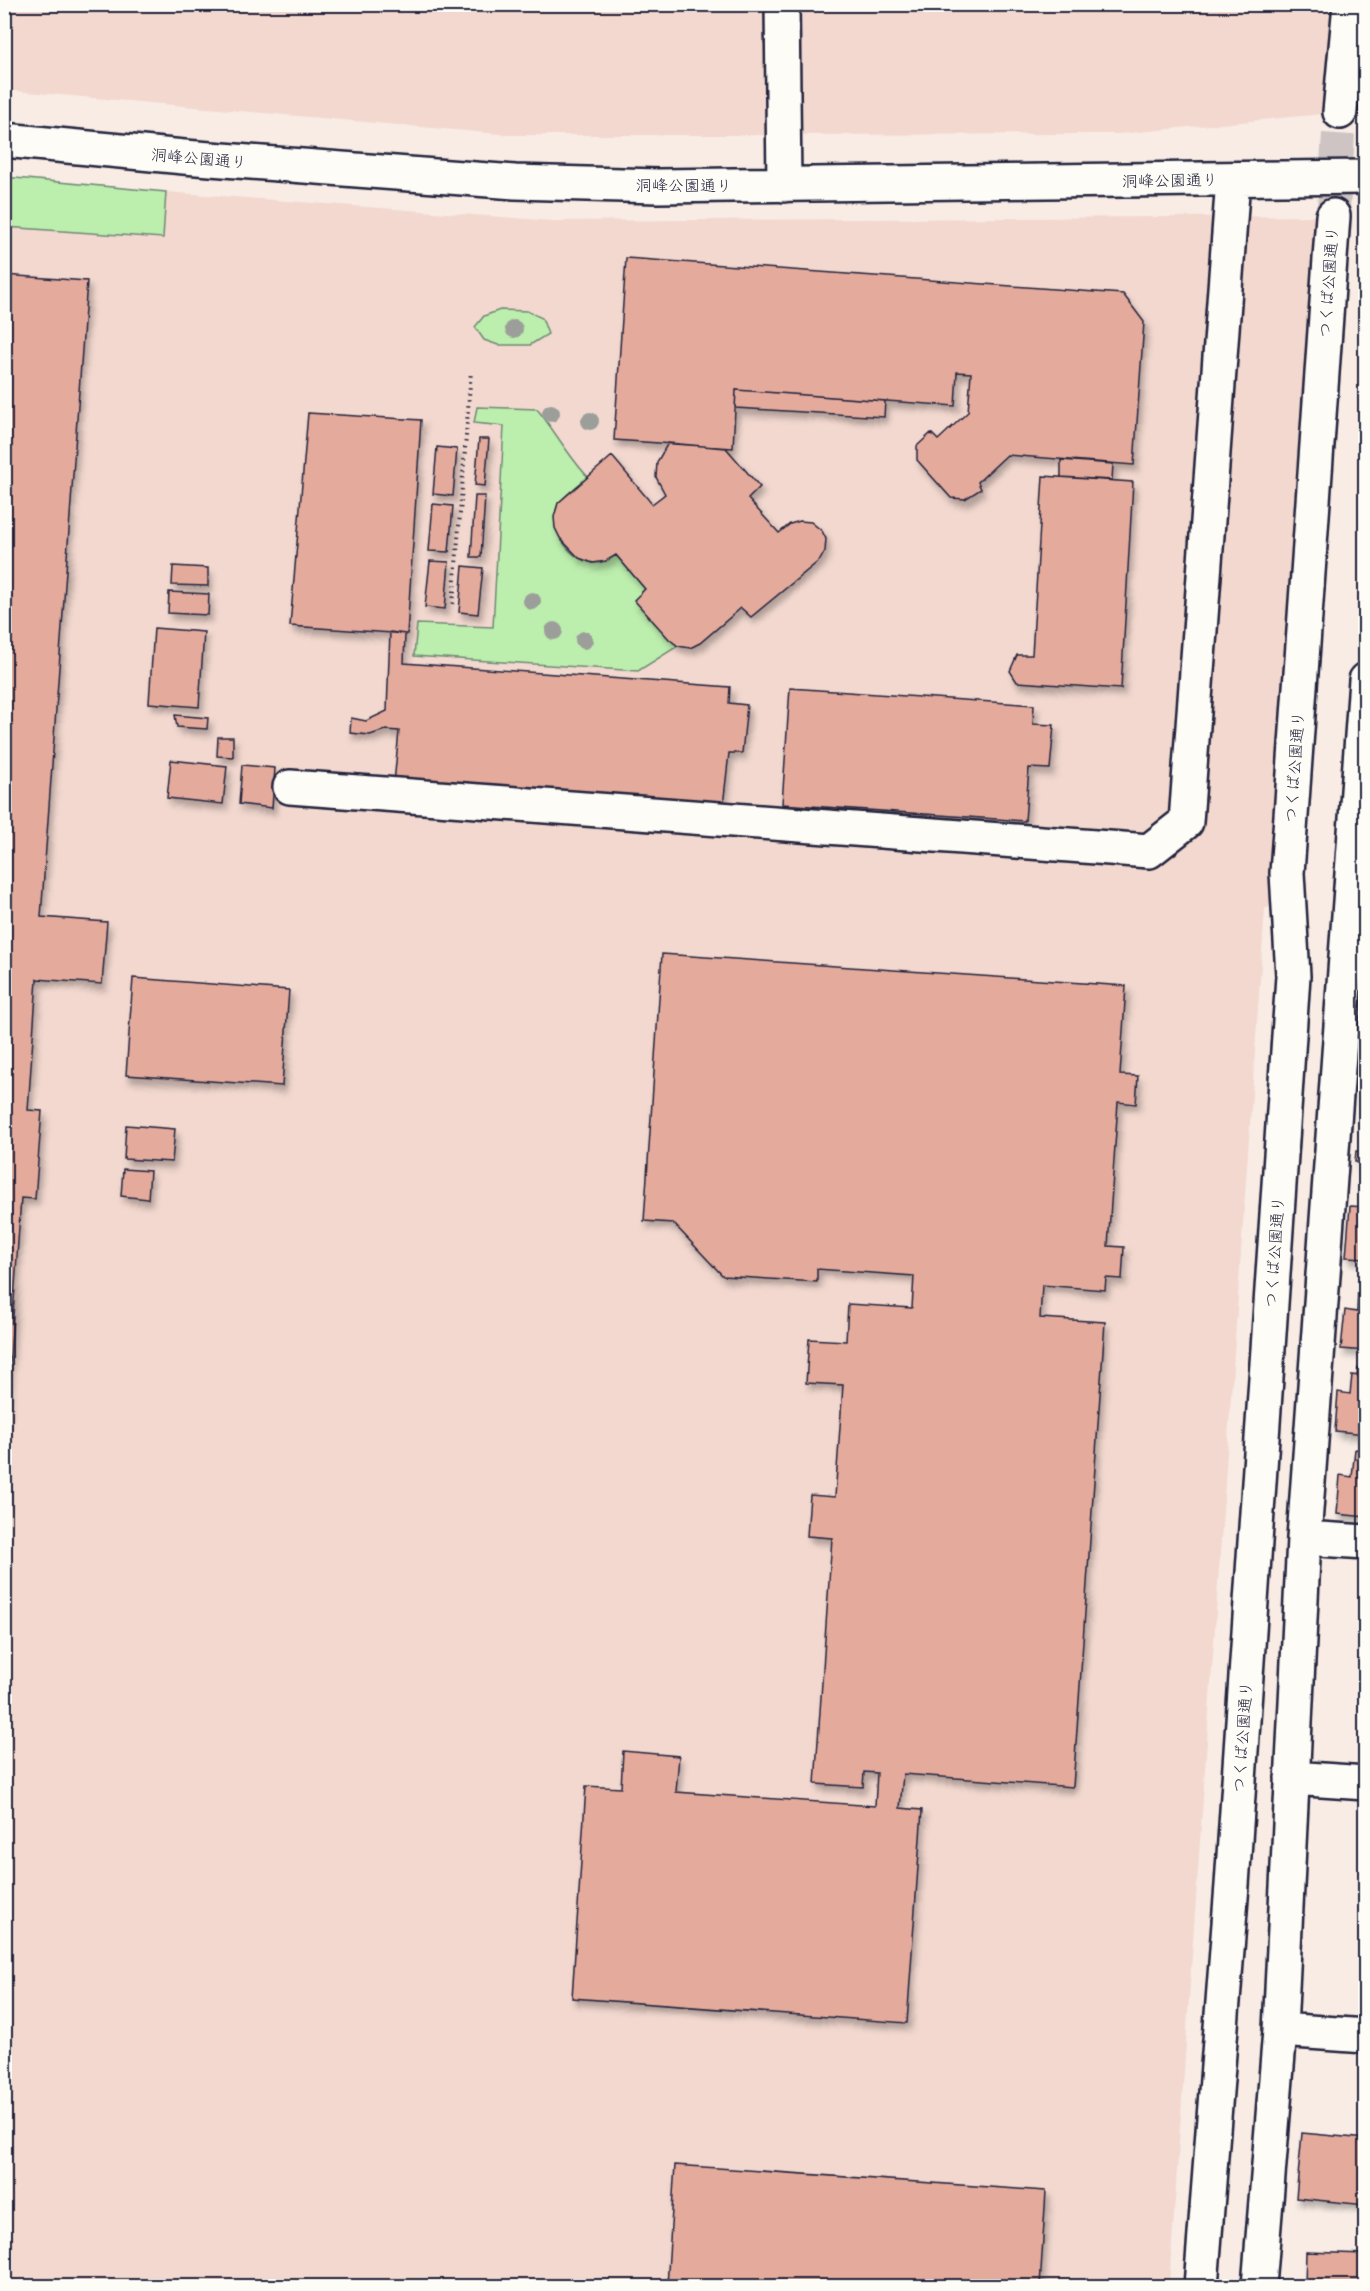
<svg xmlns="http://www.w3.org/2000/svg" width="1370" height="2291" font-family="'Shantell Sans','Klee One',sans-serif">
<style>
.built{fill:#f2d8cf}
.green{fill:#bceead;stroke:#6f8874;stroke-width:1.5}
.building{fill:#e4ab9d;stroke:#22223b;stroke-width:1.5;filter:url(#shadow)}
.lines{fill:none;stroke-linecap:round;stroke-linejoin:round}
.minor-tunnel{stroke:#cdc4c3;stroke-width:33;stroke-dasharray:33 16;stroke-linecap:butt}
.minor-casing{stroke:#22223b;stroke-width:38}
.path{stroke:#22223b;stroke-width:4;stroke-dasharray:1.5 4.5;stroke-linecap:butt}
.minor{stroke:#fdfcf7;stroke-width:33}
.tree{fill:#9c9e9a}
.labels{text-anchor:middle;stroke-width:4.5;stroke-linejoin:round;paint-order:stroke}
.street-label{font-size:16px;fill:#22223b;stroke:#fdfcf7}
</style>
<defs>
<filter id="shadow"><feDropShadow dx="3.5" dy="6" stdDeviation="3" flood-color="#0004"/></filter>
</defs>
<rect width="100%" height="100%" fill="#f8ece5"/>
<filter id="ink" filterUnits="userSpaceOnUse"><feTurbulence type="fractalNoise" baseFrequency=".0167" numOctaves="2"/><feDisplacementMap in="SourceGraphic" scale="12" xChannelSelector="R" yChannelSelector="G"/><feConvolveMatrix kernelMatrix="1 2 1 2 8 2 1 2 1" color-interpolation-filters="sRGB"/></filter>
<g filter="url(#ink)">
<!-- built -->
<path class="built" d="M4,5h1328l-10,109 -204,20 -355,1h-252l-506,-45z
M4,177l162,15 387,29 770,-5 -51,691 -7,1 -96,1378h-1164z"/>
<!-- green -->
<path class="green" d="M4,177l162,15 -3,46 -158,-11z
M500,310l27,1 15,7 6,16 -18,11h-32l-14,-5 -9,-13 9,-11z
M477,407l60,2c18,22 31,47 51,68 -9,8 -26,19 -31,30 -9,22 13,54 37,56 8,0 15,-3 22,-8l29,34 -10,11 34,39 9,7 -40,25 -224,-15 3,-32 76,3 11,-201 -30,-3z"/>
<!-- building -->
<path class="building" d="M626,258l497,36 21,28 -10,143 -127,-10 -29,27 3,7 -16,10 -14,-1 -34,-38v-14l14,-13 7,7 30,-28 3,-39 -14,-1 -2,34 -219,-16 -3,58 -119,-8z
M4,275l83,6 -46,636 66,5 -5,62 -65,-5 -9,131 14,1 -7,88 -14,-1 -15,220z
M736,390l149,11 -1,16 -149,-9z
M308,413l113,7 -14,214 -117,-8z
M479,439h10l-4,47 -10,-1z
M668,443l58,5 34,39 -12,12 31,34 11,-9 10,-3 11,1 11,9 4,8 -1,12 -5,9 -69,57 -10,-9 -41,35 -10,5 -12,-2 -9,-7 -35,-39 11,-11 -29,-34 -10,6 -13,2 -14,-5 -19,-20 -5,-10 -1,-11 4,-14 54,-47 40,48 13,-10 -9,-17 1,-15z
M437,447l20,2 -4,47 -20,-2z
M1061,460l52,4 -1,16 -51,-3z
M1043,476l90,6 -12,207 -104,-7 -7,-11 7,-16h15z
M475,496h10l-4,61h-10z
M433,504l20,2 -4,46 -20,-1z
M430,561l19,1 -4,47 -20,-2z
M173,566l35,2v18l-36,-1z
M463,566l20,2 -5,46 -19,-2z
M169,592l40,2 -1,21 -40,-2z
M154,628l50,4 -5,75 -50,-4z
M390,632l15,2 -1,29 326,24 -1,16 18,2 -5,48h-13l-6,53 -329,-23 5,-52 -14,-1 -15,5 -20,-2 1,-15 15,3 21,-10z
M790,688l244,17 -1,19 21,1 -4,44 -21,-1 -4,53 -243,-17z
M175,715l33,3 -1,11 -30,-2z
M218,737h15v20l-16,-1z
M171,760l56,6 -4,38 -56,-6z
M242,765l33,3 -3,40 -33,-4z
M662,954l464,32 -6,89 18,1 -2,28 -18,-2 -10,144 16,1 -2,32 -16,-1 -1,12 -63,-5 -2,33 65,4 -32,465 -170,-13 -3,34 22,2 -15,213 -335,-25 14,-212 35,2 2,-37 56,5 -3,36 199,14 2,-33 -13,-1 -1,15 -48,-3 17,-246 -25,-2 3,-41 25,2 8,-112 -37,-2 3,-44 37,2 2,-37 64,4 2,-32 -97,-7v13l-94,-6 -50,-53 -29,-2z
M133,978l156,12 -7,96 -156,-11z
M1363,1066h3v30h-4z
M126,1125l49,4 -3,33 -48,-3z
M1356,1151l10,1v10h-11z
M123,1169l27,2 -2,28 -27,-3z
M1350,1206l16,1v51l-20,-1z
M1360,1284l6,1v9l-8,-1z
M1358,1293l8,1v57l-25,-2 4,-39 12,2z
M1358,1368l8,1v8l-9,-1z
M1352,1375l14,2v57l-31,-3 3,-39 12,2z
M1355,1449l11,2v8l-12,-1z
M1354,1458l12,1v58l-29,-3 3,-39 12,2z
M1302,2133l64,6v66l-70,-7z
M675,2165l371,26 -6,95h-373z
M1306,2252l60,2v32h-61z"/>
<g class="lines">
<!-- minor-tunnel -->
<path class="minor-tunnel" d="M1333,216l7,-104"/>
<defs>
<path id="minor" d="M782,4l2,181
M1340,112l10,-108
M4,140l180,17 331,25 143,4 708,-9
M290,787l859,64 37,-29 47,-643
M1304,1538l62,4
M1292,1778l74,5
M1280,2030l86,6
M1201,2286l31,-401 61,-909 -6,-103 46,-657
M1259,2286l21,-256 24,-492 62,-858"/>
</defs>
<!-- minor casing -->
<use href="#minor" class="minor-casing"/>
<!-- path -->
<path class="path" d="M453,604l18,-233"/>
<!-- minor -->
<use href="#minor" class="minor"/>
</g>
<!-- trees -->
<g class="tree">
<circle cx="514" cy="329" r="9"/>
<circle cx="551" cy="413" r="9"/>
<circle cx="590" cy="421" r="9"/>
<circle cx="532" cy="601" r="9"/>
<circle cx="554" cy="631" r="9"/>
<circle cx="584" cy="640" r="9"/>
</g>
</g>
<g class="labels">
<!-- street labels -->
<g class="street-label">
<text transform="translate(199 158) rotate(5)" y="6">洞峰公園通り</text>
<text transform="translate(1170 180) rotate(-1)" y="6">洞峰公園通り</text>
<text x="684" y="191">洞峰公園通り</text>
<text transform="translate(1328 282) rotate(-86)" y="6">つくば公園通り</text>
<text transform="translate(1294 767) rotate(-86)" y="6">つくば公園通り</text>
<text transform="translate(1274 1252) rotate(-86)" y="6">つくば公園通り</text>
<text transform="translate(1242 1737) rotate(-86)" y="6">つくば公園通り</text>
</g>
</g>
<!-- margin -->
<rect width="1370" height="2291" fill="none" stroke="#fdfcf7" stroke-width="24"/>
<rect x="12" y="12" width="1346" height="2267" fill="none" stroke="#22223b" stroke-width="2" filter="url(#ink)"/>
</svg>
